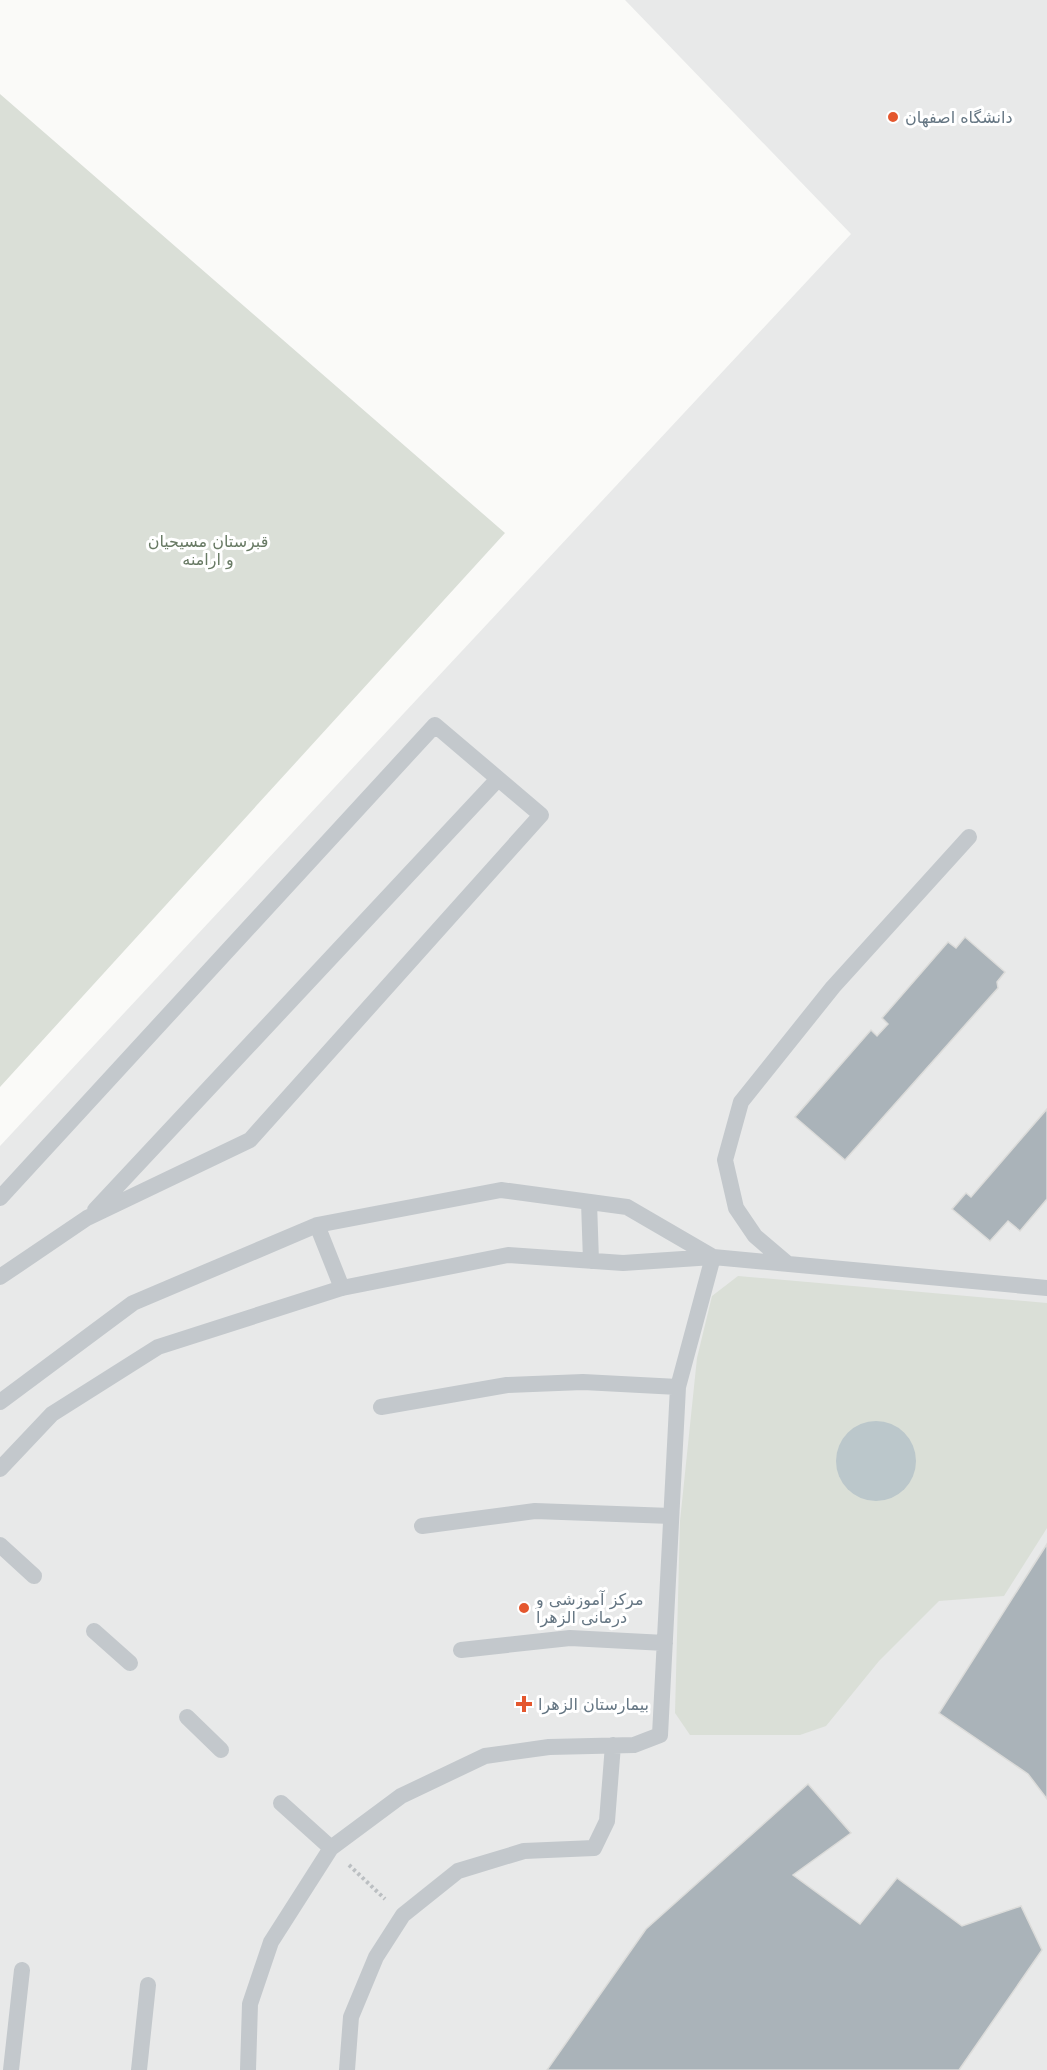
<svg xmlns="http://www.w3.org/2000/svg" width="1047" height="2070" font-family="'DejaVu Sans',Vazirmatn,sans-serif">
<style>
.built{fill:#e8e9e9}
.green{fill:#dadfd7}
.water{fill:#bbc7cb}
.building{fill:#aab3b9;stroke:#dcdcda;stroke-width:1.5}
.lines{fill:none;stroke-linecap:round;stroke-linejoin:round}
.path{stroke:#bbbfc2;stroke-width:4;stroke-dasharray:3 3;stroke-linecap:butt}
.service{stroke:#c3c8cc;stroke-width:16}
.poi-dot{fill:#e4572e;stroke:#fff;stroke-width:2}
.labels{text-anchor:middle;stroke-width:6;stroke-linejoin:round;paint-order:stroke}
.poi-label{font-size:16px;fill:#657683;stroke:#fff;text-anchor:start}
.park-label{font-size:16px;fill:#687a64;stroke:#fff}
</style>
<rect width="100%" height="100%" fill="#fafaf8"/>
<!-- built -->
<path class="built" d="M625,0h422v2070h-1047v-924l851,-912z"/>
<!-- green -->
<path class="green" d="M0,94l505,439 -505,554z
M738,1276l309,27v225l-43,68 -65,5 -60,60 -53,65 -26,9h-110l-15,-22 5,-192 17,-163 15,-62z"/>
<!-- water -->
<path class="water" d="M836 1461a40 40 0 1 1 80 0a40 40 0 1 1-80 0Z"/>
<!-- building -->
<path class="building" d="M965,937l40,35 -8,10 1,6 -153,172 -50,-43 76,-87 6,6 11,-12 -6,-6 66,-76 8,6z
M1047,1109v90l-27,32 -12,-10 -18,20 -38,-32 14,-16 5,4z
M1047,1544v255l-19,-25 -89,-61z
M808,1784l43,49 -58,42 67,49 37,-46 65,48 59,-20 21,44 -83,120h-412l99,-141z"/>
<g class="lines">
<!-- path -->
<path class="path" d="M349,1865l36,34"/>
<!-- service -->
<path class="service" d="M0,1198l435,-473 106,90 -291,325 -163,78 -87,59
M589,1202l2,59
M95,1210l403,-431
M317,1225l25,63
M788,1264l-33,-28 -19,-28 -11,-48 16,-58 92,-115 136,-150
M0,1402l133,-99 184,-78 184,-35 126,17 86,50
M381,1407l126,-22 76,-3 95,5
M0,1469l52,-55 106,-67 184,-59 166,-33 115,8 90,-6 334,31
M422,1526l113,-15 136,5
M0,1545l34,31
M94,1631l36,32
M461,1650l109,-12 95,5
M187,1717l34,33
M281,1803l50,45
M11,2070l11,-100
M139,2070l9,-85
M248,2070l2,-66 21,-62 60,-94 70,-52 84,-40 64,-9 85,-2 26,-10 18,-348 35,-130
M347,2070l4,-53 25,-60 27,-42 55,-44 66,-20 70,-3 13,-27 6,-76"/>
</g>
<!-- markers -->
<g class="poi-dot">
<circle cx="893" cy="117" r="6"/>
<circle cx="524" cy="1608" r="6"/>
<path d="M521 1695h6v6h6v6h-6v6h-6v-6h-6v-6h6z"/>
</g>
<g class="labels">
<!-- poi labels -->
<g class="poi-label">
<text x="905" y="123">دانشگاه اصفهان</text>
<text x="536" y="1605">مرکز آموزشی و<tspan x="536" dy="18">درمانی الزهرا</tspan></text>
<text x="538" y="1710">بیمارستان الزهرا</text>
</g>
<!-- park labels -->
<g class="park-label">
<text x="208" y="547">قبرستان مسیحیان<tspan x="208" dy="18">و ارامنه</tspan></text>
</g>
</g>
</svg>
